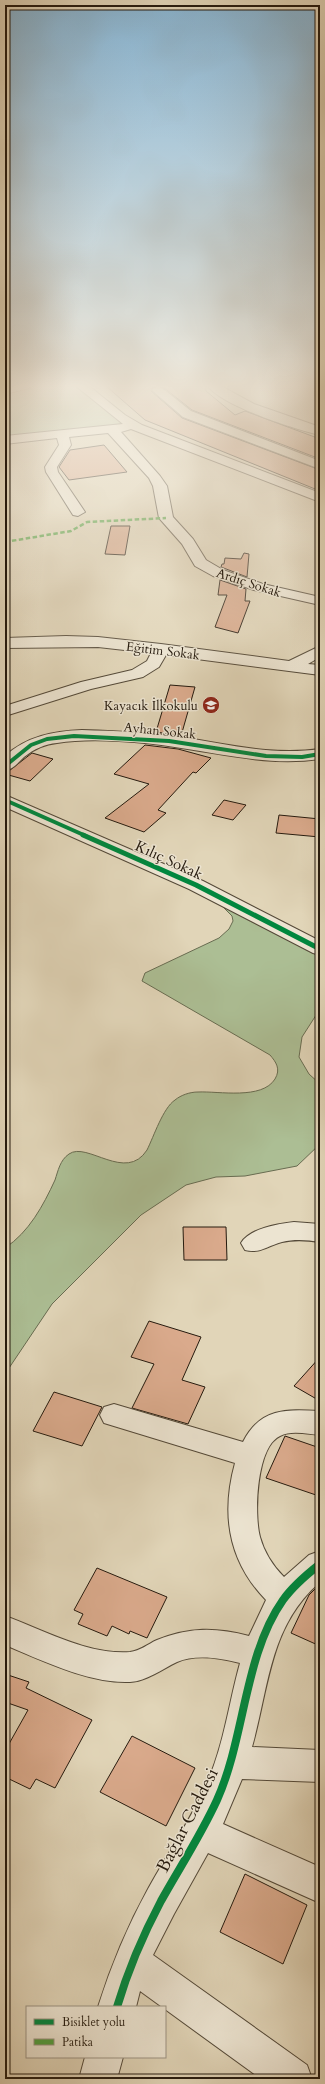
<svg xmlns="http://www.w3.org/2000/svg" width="325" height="2084" font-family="Cardo,serif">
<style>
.green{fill:#acbe94;stroke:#686c51}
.building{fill:#daaa8c;stroke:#251a0e}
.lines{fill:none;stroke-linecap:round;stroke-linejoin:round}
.minor-casing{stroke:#544938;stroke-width:2}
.minor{fill:#ece4d1;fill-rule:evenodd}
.quiet{stroke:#50a13e;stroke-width:2.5;stroke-dasharray:4.5 2.5;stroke-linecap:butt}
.cycleway-far2-casing{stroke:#ece4d1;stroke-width:6}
.cycleway-far1-casing{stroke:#ece4d1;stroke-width:8}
.cycleway-casing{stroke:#ece4d1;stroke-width:10}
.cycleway-far2{stroke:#00873e;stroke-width:4}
.cycleway-far1{stroke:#00873e;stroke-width:5}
.cycleway{stroke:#00873e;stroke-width:8}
.labels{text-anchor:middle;stroke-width:3;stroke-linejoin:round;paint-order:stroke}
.far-street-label{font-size:13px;fill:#251a0e;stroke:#ece4d1}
.far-poi-label{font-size:13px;fill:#251a0e;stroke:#ece4d1;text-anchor:end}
.street-label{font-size:15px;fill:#251a0e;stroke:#ece4d1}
.near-street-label{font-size:18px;fill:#251a0e;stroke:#ece4d1}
</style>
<rect width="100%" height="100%" fill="#e1d5b8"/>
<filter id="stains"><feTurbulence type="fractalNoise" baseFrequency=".005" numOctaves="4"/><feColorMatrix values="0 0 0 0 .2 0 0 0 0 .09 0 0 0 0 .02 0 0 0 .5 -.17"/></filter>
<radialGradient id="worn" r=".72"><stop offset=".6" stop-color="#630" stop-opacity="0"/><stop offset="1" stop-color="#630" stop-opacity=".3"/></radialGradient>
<!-- green -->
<path class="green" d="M5,386h77l39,32 15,9 -131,13z
M216,900l104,49v60l-18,28 -3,20 10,17 11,10v60l-23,22 -52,10 -29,1 -30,8 -45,30 -89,89 -47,70v-126c24,-16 38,-42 50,-68 3,-9 5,-20 14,-26 18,-13 57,29 78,-4 7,-14 16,-42 28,-50 6,-5 15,-8 23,-8 21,-1 64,8 77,-13 6,-10 1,-17 -5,-24l-128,-74 3,-8 74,-35 10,-9 4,-8 -1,-5z"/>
<!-- building -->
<path class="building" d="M106,386h52l-5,1 -2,4 31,27 138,52v21l-175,-71z
M158,386h48v5l29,24 10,-4 75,28v20l-128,-49 -29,-23z
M104,445l23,27 -58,8 -10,-13 11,-17z
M111,526h19l-5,29 -20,-1z
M244,553l5,1 -2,23 -26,-10 1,-3h2l1,-6 16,1z
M220,580l26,9 -1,12h5l-12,32 -23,-6 12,-32h-9z
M170,685l25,2 -14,49 -25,-4z
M145,745l33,4 33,9 -15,15 -3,-1 -35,38 8,3 -22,19 -39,-14 44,-34 -35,-10z
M32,753l21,6 -23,22 -25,-7z
M224,800l22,5 -13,15 -21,-5z
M279,815l41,4v18l-44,-4z
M183,1227h43l1,33h-43z
M149,1321l52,16 -19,43 23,7 -17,37 -56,-16 22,-44 -23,-7z
M320,1357v44l-26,-15z
M54,1392l48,15 -20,39 -49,-15z
M285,1436l35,12v37l-4,10 -50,-17z
M97,1568l70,29 -20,41 -17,-7 -1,3 -17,-8 -5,10 -29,-12 5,-10 -9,-4z
M320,1584v62l-29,-13 18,-38z
M5,1674l24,8 -3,6 66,32 -37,68 -19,-9 -6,10 -25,-12v-26l23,-41 -23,-8z
M132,1736l63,32 -29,58 -66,-34z
M245,1874l62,31 -24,59 -63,-32z"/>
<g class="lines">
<defs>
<path id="minor" d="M13,386h18l-2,2 -24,6v-6z
M76,386h13l36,29 17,10 178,68v9l-189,-73 -10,3 39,44 7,10 6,31 20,22 13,21 17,10 40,14 57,13v8l-66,-15 -41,-14 -18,-10 -13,-22 -23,-26 -6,-32 -4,-8 -41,-45 -39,4 2,8 -14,22 1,5 27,40 -7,4 -5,-1 -27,-43 -1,-5 14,-22 -2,-7 -52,6v-8l118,-12z
M208,386h13l33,18 66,23v8c-25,-6 -98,-29 -112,-49z
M158,387l4,1 29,23 129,50v8l-137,-52 -29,-25 -2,-2 2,-2z
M66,636l32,1 63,7 128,17 31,-15v11l-12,7 12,1v10l-154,-20 -7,12 -16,10 -52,12 -86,27v-10l76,-24 51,-12 15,-9 4,-8 -53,-6 -93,1v-10z
M82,730c33,1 66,2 98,7 48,7 92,19 140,12v10c-48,7 -92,-4 -139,-11 -36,-6 -88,-11 -124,-5 -12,1 -23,6 -33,14 -6,6 -11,12 -19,14v-15c22,-20 49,-25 77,-26z
M5,795l198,86 117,60v14l-7,-2 -124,-64 -184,-82z
M294,1222l26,2v18c-13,-2 -25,-3 -38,0 -15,4 -22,12 -37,8l-4,-7c9,-15 37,-19 53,-21z
M114,1404l129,38c17,-34 43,-33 77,-31v24c-12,-1 -29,-5 -40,1 -24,11 -26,79 -20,101 4,15 13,29 24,40l25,-22 11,-4v31c-51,44 -51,105 -68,165l68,3v32l-78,-3 -19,45 97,43v36l-112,-50 -34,61 -21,41 154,110 5,14h-51l-121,-88 -4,16h-38c13,-41 29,-80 50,-118 19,-35 43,-69 59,-106 17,-38 22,-81 33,-120 -19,-5 -45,-9 -63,-1 -15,7 -30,19 -47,20 -40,2 -89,-22 -125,-37v-29c39,14 82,39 125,36 10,-1 18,-8 27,-12 32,-13 59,-13 92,-4l17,-36c-38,-39 -45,-86 -31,-137l-131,-40 -4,-8 4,-8z
M85,2057h38l-6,22h-38z"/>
</defs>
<!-- minor casing -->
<use href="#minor" class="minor-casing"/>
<!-- minor -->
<use href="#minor" class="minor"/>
<!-- quiet -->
<path class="quiet" d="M5,542l66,-11 16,-9 79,-4"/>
<defs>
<path id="cycleway-far2" d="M5,766l26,-21 16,-6 27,-3 95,5 97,15 36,1 18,-3
M5,800l81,36"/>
<path id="cycleway-far1" d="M83,835l113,50 124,64"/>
<path id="cycleway" d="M117,2007c11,-37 26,-72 44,-106 19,-34 40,-66 56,-101 28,-62 27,-145 66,-200 10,-14 23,-25 37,-36"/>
</defs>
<!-- cycleway-far2 casing -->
<use href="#cycleway-far2" class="cycleway-far2-casing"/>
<!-- cycleway-far1 casing -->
<use href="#cycleway-far1" class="cycleway-far1-casing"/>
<!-- cycleway casing -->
<use href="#cycleway" class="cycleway-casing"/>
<!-- cycleway-far2 -->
<use href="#cycleway-far2" class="cycleway-far2"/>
<!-- cycleway-far1 -->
<use href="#cycleway-far1" class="cycleway-far1"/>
<!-- cycleway -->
<use href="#cycleway" class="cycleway"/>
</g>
<!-- sky -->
<linearGradient id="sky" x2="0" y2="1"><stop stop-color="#87b5d4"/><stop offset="0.57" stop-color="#f2ecdf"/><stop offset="1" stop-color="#f2ecdf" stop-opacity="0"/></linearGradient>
<rect width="325" height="677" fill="url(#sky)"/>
<!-- icons -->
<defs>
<symbol id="school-disc" viewBox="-11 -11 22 22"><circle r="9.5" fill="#8f2418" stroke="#ece4d1"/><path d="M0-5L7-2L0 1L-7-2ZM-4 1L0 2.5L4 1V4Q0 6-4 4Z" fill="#fff"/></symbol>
</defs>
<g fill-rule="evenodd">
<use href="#school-disc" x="201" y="695" width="20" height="20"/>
</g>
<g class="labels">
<!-- far-street labels -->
<g class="far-street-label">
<text transform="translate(249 582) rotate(18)" y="5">Ardıç Sokak</text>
<text transform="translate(163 650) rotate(7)" y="5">Eğitim Sokak</text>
<text transform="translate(160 730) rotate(6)" y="5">Ayhan Sokak</text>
</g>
<!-- far-poi labels -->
<g class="far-poi-label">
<text x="198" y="710">Kayacık İlkokulu</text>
</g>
<!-- street labels -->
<g class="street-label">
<text transform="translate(169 860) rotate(25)" y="5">Kılıç Sokak</text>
</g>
<!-- near-street labels -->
<g class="near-street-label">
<text transform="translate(187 1820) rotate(-63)" y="6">Bağlar Caddesi</text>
</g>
</g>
<!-- margin -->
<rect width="325" height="2084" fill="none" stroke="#e1d5b8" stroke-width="20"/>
<rect x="6" y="6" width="313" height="2072" fill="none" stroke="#251a0e" stroke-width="2"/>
<rect x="10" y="10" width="305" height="2064" fill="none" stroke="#251a0e"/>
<!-- legend -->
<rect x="26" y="2006" width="140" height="52" fill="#ece4d1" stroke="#9c9383"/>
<rect x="34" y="2019" width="20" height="6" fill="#00873e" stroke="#9c9383"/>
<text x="62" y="2026" font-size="12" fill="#251a0e">Bisiklet yolu</text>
<rect x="34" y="2039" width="20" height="6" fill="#50a13e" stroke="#9c9383"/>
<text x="62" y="2046" font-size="12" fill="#251a0e">Patika</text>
<rect width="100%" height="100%" filter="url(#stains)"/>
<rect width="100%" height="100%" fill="url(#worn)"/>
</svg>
